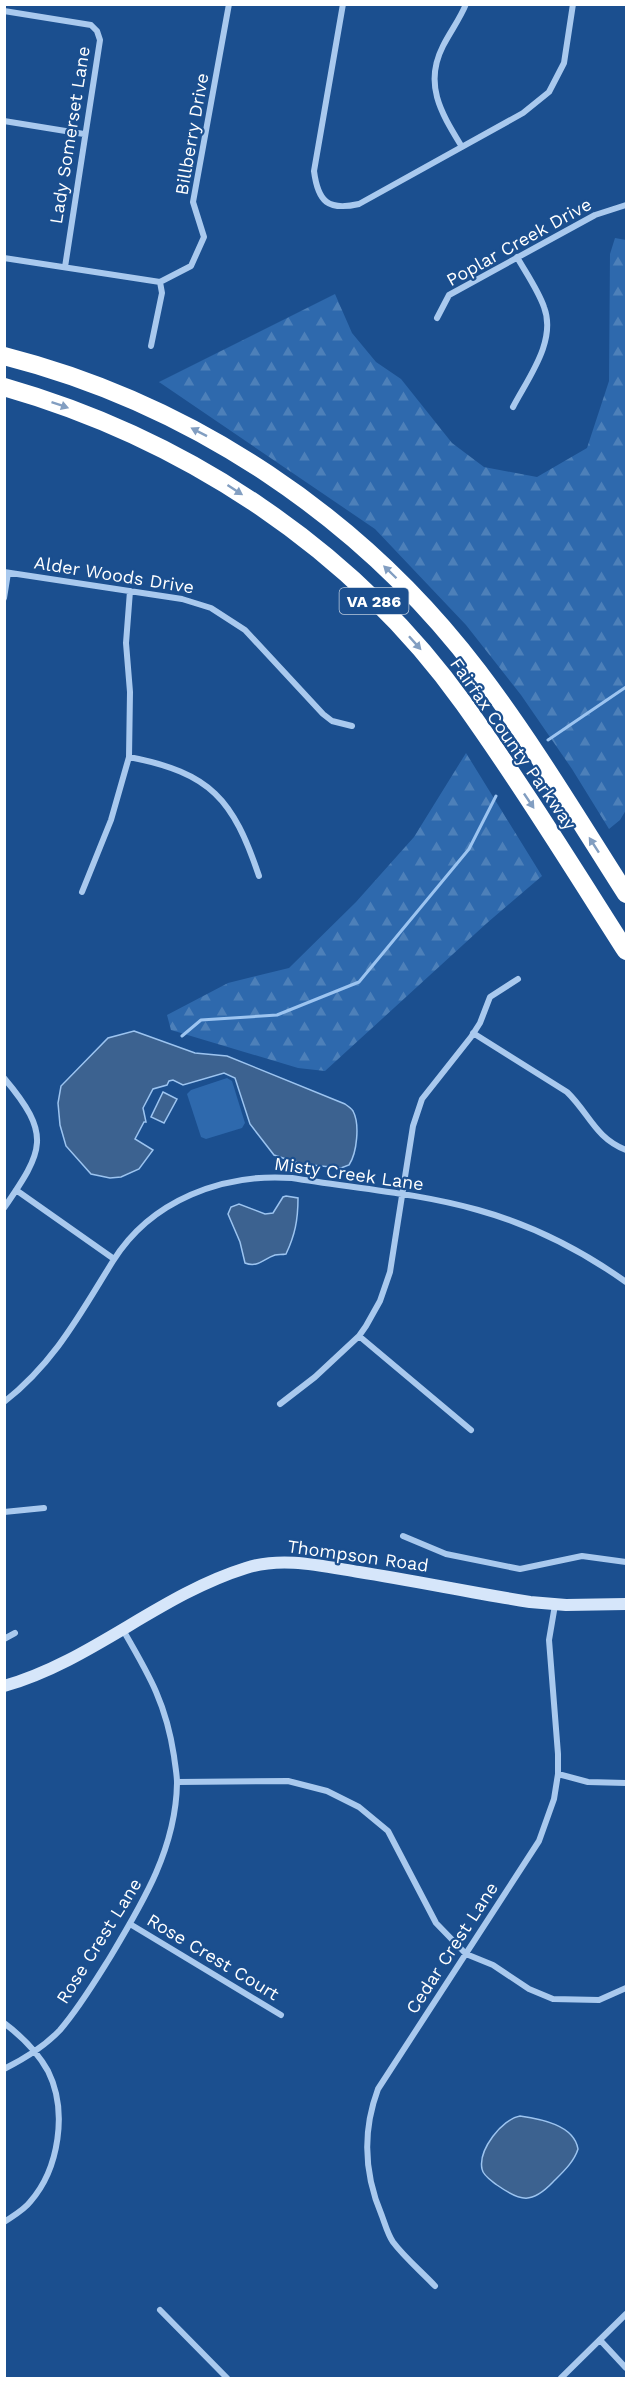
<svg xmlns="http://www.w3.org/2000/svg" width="631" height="2383" font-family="'Work Sans',sans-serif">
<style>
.forest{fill:url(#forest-firs)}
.park{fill:#2e69ad}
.water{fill:#3c6290;stroke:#9cc4f0;stroke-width:1.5}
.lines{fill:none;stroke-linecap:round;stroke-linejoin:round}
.stream{stroke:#9cc4f0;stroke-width:3}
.street{stroke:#a9c9ee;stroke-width:6}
.secondary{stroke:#d6e6fa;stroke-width:12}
.highway{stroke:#fff;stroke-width:18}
.oneway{fill:#829ec1}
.labels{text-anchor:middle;stroke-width:4.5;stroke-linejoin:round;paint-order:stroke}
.shield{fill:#1b4f8f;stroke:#bbcadd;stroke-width:1.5}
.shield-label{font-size:16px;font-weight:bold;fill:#fff}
.street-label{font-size:18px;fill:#fff;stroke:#1b4f8f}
</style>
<defs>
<pattern id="forest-firs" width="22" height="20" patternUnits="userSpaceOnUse" patternTransform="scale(1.5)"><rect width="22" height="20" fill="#2e69ad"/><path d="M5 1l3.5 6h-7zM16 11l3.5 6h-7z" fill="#4d80b9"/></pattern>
</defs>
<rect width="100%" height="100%" fill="#1b4f8f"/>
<!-- forest -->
<path class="forest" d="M615,238l11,2v570l-6,10 -11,9 -37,-60 -51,-74 -55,-70 -91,-96 -216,-147 176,-88 17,39 24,29 25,17 51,64 32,24 53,10 50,-29 22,-67 1,-127z
M466,753l76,123 -55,47 -162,148 -27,-3 -127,-38 -4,-15 61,-32 61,-15 67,-66 58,-65z"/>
<!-- park -->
<path class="park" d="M227,1078l5,3 13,42 -3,5 -36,11 -5,-2 -14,-43 4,-4z"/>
<!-- water -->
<path class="water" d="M134,1031l61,22 32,3 118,48c3,2 6,4 8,7 7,13 4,42 -4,54l-8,3 -40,-4 -27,-9 -24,-31 -15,-46 -11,-5 -41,12 -10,-5 -4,1 -2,4 -14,4 -10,19 3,14h-2l-9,17 18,11 -14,19 -18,8 -11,1 -19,-4 -25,-28 -6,-21 -2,-22 3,-17 47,-48z
M163,1092l14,7 -13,24 -13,-6z
M286,1196l12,2c0,22 -3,37 -12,56 -4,1 -8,0 -11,1 -12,4 -17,13 -30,8l-5,-21 -12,-28 3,-7 8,-3 26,10 8,-1 10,-16z
M520,2116c21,3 54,9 58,33 -4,13 -15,23 -25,33 -21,22 -32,20 -56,3 -5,-4 -14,-9 -15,-16 -4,-19 20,-50 38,-53z"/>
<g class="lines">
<!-- stream -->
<path class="stream" d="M548,740l78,-53
M182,1036l19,-16 76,-5 82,-33 110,-133 27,-53"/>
<!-- street -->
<path class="street" d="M343,4l-29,167c4,31 14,40 45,33l164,-91 26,-21 15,-29 9,-59
M4,11l87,14 6,6 3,9 -35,227
M4,121l80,13
M462,147c-20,-33 -39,-62 -19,-101 7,-14 17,-27 23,-42
M4,258l156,24 31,-16 13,-29 -11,-35 36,-198
M437,318l12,-23 146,-80 31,-10
M151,346l11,-53 -2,-11
M513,407c15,-29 44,-66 31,-100 -6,-17 -18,-34 -27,-50
M4,572l178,27 29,9 34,22 78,84 9,7 20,5
M4,598l4,-25
M129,757c82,16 104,42 130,119
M82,892l29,-72 18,-63 1,-65 -4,-49 4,-52
M473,1033l94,59c22,21 28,46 59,58
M4,1078c48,57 40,72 0,130
M16,1190l98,69
M359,1336l112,94
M4,1402c51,-40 76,-88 109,-141 38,-61 110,-88 179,-83 61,10 126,15 186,32 54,15 103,40 148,72
M280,1404l35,-27 44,-41 7,-10 14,-25 10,-29 23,-146 9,-27 49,-62 9,-14 10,-26 28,-18
M4,1512l40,-4
M403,1536l43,18 74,15 62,-13 44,6
M4,1639l11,-6
M558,1774l30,8 38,1
M177,1782l111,-1 39,10 32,16 29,24 48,92 30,31 27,11 36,24 24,10 46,1 27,-12
M130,1924l151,91
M4,2023c16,12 34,30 44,48 20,40 11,98 -18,131 -6,8 -17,14 -26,20
M4,2069c20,-10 41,-23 56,-39 19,-22 34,-47 49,-71 33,-55 67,-110 68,-176 0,-9 -2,-18 -3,-27 -8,-53 -25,-81 -51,-126
M435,2286c-13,-14 -30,-28 -42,-44 -5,-7 -8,-18 -11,-26 -18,-42 -20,-84 -4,-127l161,-248 15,-42 4,-25v-20l-9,-114 6,-35
M160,2310l67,68
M600,2340l26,28
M561,2378l65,-64"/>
<!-- secondary -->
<path class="secondary" d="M4,1686c88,-25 155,-91 242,-118 36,-12 76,-2 113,4 57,9 114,21 171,30l36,3 60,-1"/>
<!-- highway -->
<path class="highway" d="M4,356c188,48 357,161 474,315 54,71 100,148 148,223
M4,387c182,52 349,162 460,317 57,80 109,164 162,247"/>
</g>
<!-- one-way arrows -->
<defs><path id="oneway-solid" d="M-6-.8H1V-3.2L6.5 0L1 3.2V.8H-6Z" transform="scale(1.5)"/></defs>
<g class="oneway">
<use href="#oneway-solid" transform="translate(60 405) rotate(19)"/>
<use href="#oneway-solid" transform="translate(199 432) rotate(-153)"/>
<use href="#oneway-solid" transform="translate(235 490) rotate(33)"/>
<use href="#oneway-solid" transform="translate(390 572) rotate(-136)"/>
<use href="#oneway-solid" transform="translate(415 643) rotate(48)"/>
<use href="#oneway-solid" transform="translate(529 801) rotate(56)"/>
<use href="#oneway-solid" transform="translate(594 845) rotate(-123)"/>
</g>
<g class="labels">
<!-- shield labels -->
<rect class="shield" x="339.5" y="588" width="69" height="26" rx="4.5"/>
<g class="shield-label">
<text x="374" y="607">VA 286</text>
</g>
<!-- street labels -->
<g class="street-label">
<text transform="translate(192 134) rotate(-80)" y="6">Billberry Drive</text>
<text transform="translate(70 135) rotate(-81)" y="6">Lady Somerset Lane</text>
<text transform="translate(519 242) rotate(-29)" y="6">Poplar Creek Drive</text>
<text transform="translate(114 575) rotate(9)" y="6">Alder Woods Drive</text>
<text transform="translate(513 744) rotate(55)" y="6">Fairfax County Parkway</text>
<text transform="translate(349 1174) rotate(8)" y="6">Misty Creek Lane</text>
<text transform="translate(358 1556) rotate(8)" y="6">Thompson Road</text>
<text transform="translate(99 1941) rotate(-58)" y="6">Rose Crest Lane</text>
<text transform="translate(452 1948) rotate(-57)" y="6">Cedar Crest Lane</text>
<text transform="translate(213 1957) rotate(31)" y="6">Rose Crest Court</text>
</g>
</g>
<!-- border -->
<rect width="631" height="2383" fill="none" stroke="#ffffff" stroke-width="12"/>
</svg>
